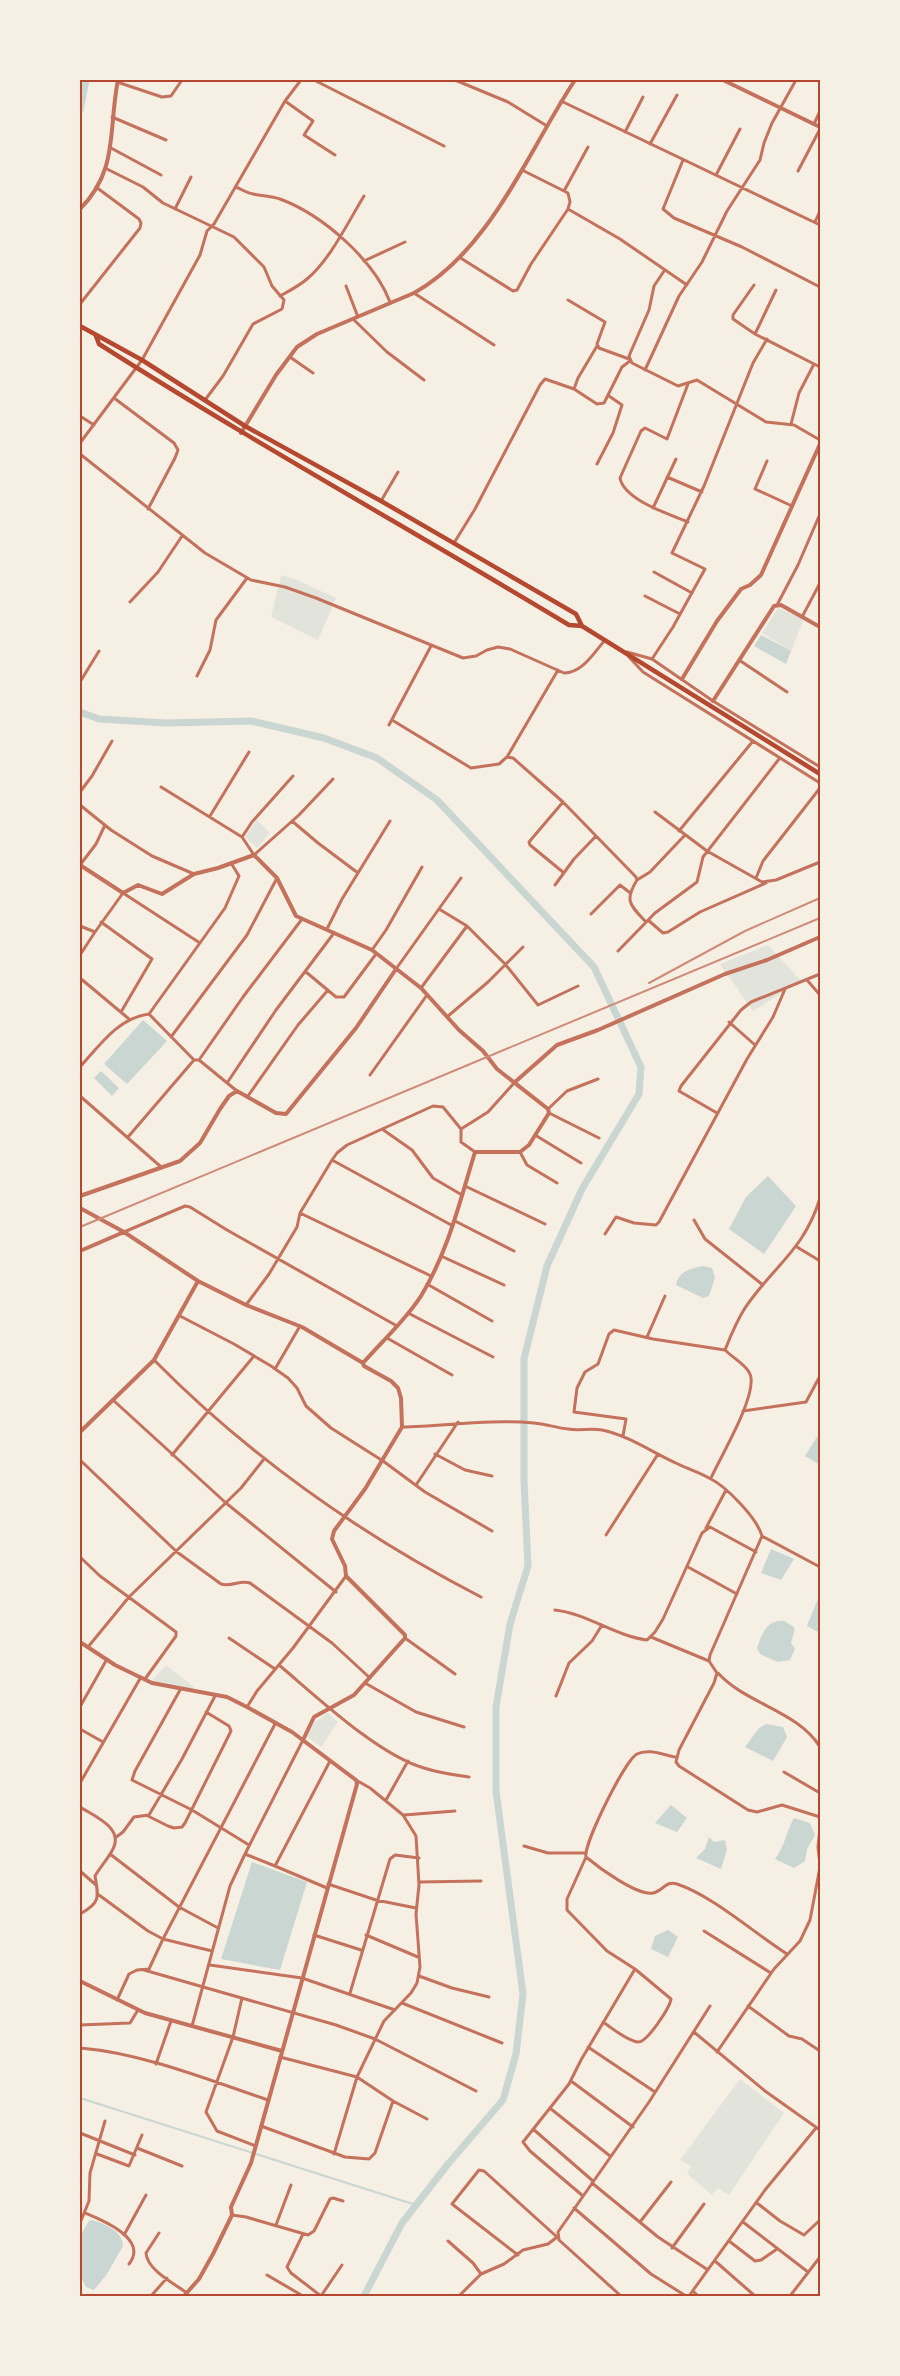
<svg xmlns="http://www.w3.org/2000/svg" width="900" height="2376" font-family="Ubuntu,sans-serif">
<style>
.green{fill:#e2e4dc}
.water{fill:#c9d6d2}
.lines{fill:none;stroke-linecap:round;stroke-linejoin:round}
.stream{stroke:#c9d6d2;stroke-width:2}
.canal{stroke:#c9d6d2;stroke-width:7}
.minor{stroke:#c5725c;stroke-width:3}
.tertiary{stroke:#c5725c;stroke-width:4}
.primary{stroke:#b5482f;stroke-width:4.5}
.rail{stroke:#cf8b77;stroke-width:2}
.neatline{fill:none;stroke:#b5482f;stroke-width:2}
</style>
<rect width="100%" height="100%" fill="#f6efe4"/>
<!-- green -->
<path class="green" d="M281,575l16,5 39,18 -18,42 -47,-23z
M778,608l26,11 -13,32 -29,-18z
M257,820l13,13 -13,15 -12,-11z
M768,945l33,36 -48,30 -33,-47z
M166,1665l28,22 -2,3 -40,-9z
M328,1713l10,9 -17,25 -14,-10 6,-13z
M740,2079l44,34 -55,82 -11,-7 -6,7 -25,-21 4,-8 -11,-6z"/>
<!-- water -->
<path class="water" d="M761,635l30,16 -5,13 -32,-18z
M143,1020l24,21 -40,43 -23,-20z
M101,1071l18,17 -7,8 -18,-18z
M768,1176l28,30 -32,48 -35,-25 17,-32z
M702,1266l10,2 3,10 -6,18 -6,2 -27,-13c2,-13 15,-17 26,-19z
M820,1432v33l-15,-9z
M771,1549l23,10 -13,21 -20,-7z
M819,1596l1,1v36l-13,-7z
M785,1621l10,7 -4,15 4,6 -5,11 -12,2 -18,-8 -3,-6c5,-15 10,-29 28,-27z
M766,1724l17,3 4,10 -14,24 -28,-14 14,-19z
M671,1805l16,13 -10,14 -22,-9z
M794,1818l16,5 5,12 -8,14 -2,12 -11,7 -19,-9c10,-13 11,-27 19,-41z
M709,1837l5,5 11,-2 2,9 -6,20 -25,-11 9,-9z
M252,1862l55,20 -27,88 -59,-11z
M668,1930l10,7 -10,20 -17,-8 4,-13z
M92,2220c13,4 31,11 31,26l-16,28 -13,16 -8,-3 -6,-12v-39l9,-15z"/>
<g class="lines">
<!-- stream -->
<path class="stream" d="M80,2098l336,107"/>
<!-- canal -->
<path class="canal" d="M80,110l6,-30
M80,712l19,7 67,4 85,-2 73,17 53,20 60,42 157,167 47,100 -2,27 -57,95 -35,77 -23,93v121l4,86 -18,58 -14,83v84l27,203 -7,60 -13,46 -55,64 -46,59 -38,73"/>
<!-- minor -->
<path class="minor" d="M314,80l130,66
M455,80l53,22 39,24
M117,82l45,15 9,-1 11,-16
M285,101l28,20 -9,14 31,20
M561,101l259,124
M112,117l54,23
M814,124l6,-13
M625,132l18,-35
M650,144l27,-49
M111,148l50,27
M683,160l-20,49 11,9 68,29 78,40
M107,169l36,18 20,16 71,34 30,30 8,19 12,14 -2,9 -29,15 -30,52 -18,24
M798,171l22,-42
M716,175l24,-46
M236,187c5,2 11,6 17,7 9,2 18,2 27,5 43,16 94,61 110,103
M564,191l24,-44
M175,209l16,-32
M568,209l52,30 67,46
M815,222l5,-11
M459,257l54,34 4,-1 14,-26 37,-55 2,-7 -2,-9 -46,-23
M364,261l41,-19
M664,271l-10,15 -5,24 -20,46 3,7 46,23 19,-6 69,42 28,3 26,15
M754,285l-21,30v4l22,15 65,33
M346,286l12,31
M414,293l80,52
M280,296c9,-5 19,-10 27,-17 23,-19 41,-57 57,-83
M568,300l37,22 -8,22 2,4 30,11
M80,304l60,-76 1,-5 -2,-4 -43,-32
M353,319l34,33 37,28
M755,334l21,-44
M597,346l-19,32 -4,11 23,15 7,-1 18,-36 8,-6
M290,357l23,16
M645,370l34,-74 23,-34 25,-51 33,-51 4,-17 8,-20 24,-43
M114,398l60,45 4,7 -3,8 -27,51
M80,416l14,9
M791,424l8,-31 15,-29
M80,443l62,-83 58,-105 7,-24 7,-7 71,-123 16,-21
M80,454l125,99 46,27 34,7 31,11 147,60 13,-2 11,-6 11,-3 12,2 54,24c18,0 30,-20 41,-33
M767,461l-12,28 37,17
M597,464l16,-31 9,-28 -13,-9
M667,477l35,15
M381,501l17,-29
M653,508l23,-49
M688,522c-19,-8 -64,-22 -68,-44l21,-47 4,-3 22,11 21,-55
M454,543l21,-34 65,-124 5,-6 29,10
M654,572l38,21
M645,596l35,18
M130,602l28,-30 24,-36
M777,605l21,-40 22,-51
M802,617l18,-34
M627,652l25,7 61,42 107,66
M629,657l14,15 177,111
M652,659l21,-32 32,-58 -33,-16 32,-67 49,-123 14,-24
M739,660l48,32
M197,676l13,-26 6,-30 31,-42
M80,682l19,-31
M392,720l79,48 28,-4 8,-7 6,1 50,44 73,75 1,3c-13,21 -7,25 9,42
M389,725l42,-79
M507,757l51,-87
M293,776l-41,46 -10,15 12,18 45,-40 34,-36
M161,787l81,50
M80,792l12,-16 20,-35
M563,802l-34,40 1,3 34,28
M80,805l31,25 41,26 42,18
M655,812l52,39 55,31 14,-2 44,-18
M210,816l39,-64
M292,821l26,22 40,30
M679,831l74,-90
M80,865l16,-21 9,-19
M756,878l7,-17 57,-73
M637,880l13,-8 35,-37
M555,885l19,-26 22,-23
M439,909l28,17
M591,914l29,-29 9,7
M648,920l15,13 5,-1 32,-20 66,-29
M101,922l51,37 -31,53
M80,926l15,6 28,-39 77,50
M327,929l15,-30 48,-78
M372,950l14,-20 36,-63
M618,951l37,-38 42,-31 6,-25 76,-98
M80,955l15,-23
M396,969l65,-91
M306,972l30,25h8l32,-43
M80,978l49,41
M807,980l13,15
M421,988l46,-62 38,38 33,41 40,-19
M447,1017l41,-35 35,-35
M729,1022l26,23
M171,1037l76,-102 30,-57
M194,1060h5l38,31
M199,1060l44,-63 59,-78
M80,1067c20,-22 38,-49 69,-53
M370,1075l57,-80
M227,1083l49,-73 58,-77
M80,1096l80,70
M248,1096l50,-71 30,-35
M548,1109l19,-18 31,-12
M549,1113l50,25
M717,1113l-38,-22 2,-5 60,-76 10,-8 69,-28
M382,1129l30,21 21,28 29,17
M535,1135l46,28
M128,1137l66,-77 -45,-46 76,-106 14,-32 -8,-13
M475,1152l-14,-10v-13l27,-17 27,-30
M520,1152l7,13 30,18
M332,1160l121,66
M465,1186l80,38
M300,1213l131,63
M694,1220l11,19 58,46
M455,1221l59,30
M124,1232l61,-26 5,1 37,23 170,96
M605,1234l11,-17 18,6 22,2 3,-3 88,-163 26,-42 12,-28
M797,1247l23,14
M441,1256l63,29
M427,1284l65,37
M246,1305l23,-31 28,-47 3,-14 32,-53 5,-7 10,-8 86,-39 10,1 18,22
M408,1313l85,44
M180,1316l54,28 37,22 17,12 9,10 9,18 25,22 52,33 42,31 67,39
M647,1337l18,-41
M387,1338l65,37
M154,1360c95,96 207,175 327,237
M275,1369l25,-43
M113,1400l113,103 110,89
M743,1411l63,-9 14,-26
M402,1427c44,-1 88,-8 132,-4 12,1 23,5 34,6 11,2 22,-1 34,1 28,6 51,23 76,34 10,5 21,8 31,14 17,8 48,40 53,58l-52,119 -1,6 8,12 -3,10 -35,67 -3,12 3,4 69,44 9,2 25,-7 38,12
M623,1436l3,-17 -52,-7 3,-24 8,-16 13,-8 11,-30 5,-4 39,9 72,11
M435,1454l30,16 27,6
M172,1455l82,-99
M80,1460l97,92 44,32c11,3 18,-4 29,-1l82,60 38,35
M711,1478c10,-22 43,-77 40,-100 -1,-11 -18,-20 -26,-28 6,-15 11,-28 20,-42 28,-42 59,-57 75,-110
M416,1485l42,-63
M706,1528l20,-38
M606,1535l52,-81
M762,1536l58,31
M80,1557l20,19 76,56v4l-31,43
M688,1567l49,27
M555,1610c33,4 60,26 92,30l8,-8 8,-13 39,-86 8,-6 46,25
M651,1637l58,24
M229,1638l46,31
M405,1638l50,36
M88,1647l41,-50 112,-109 23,-29
M279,1665c37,31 99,90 145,103 15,5 30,7 45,9
M718,1673c28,31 80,38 102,74
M365,1683l51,29 48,15
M180,1690l-45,81 -3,9 60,30 57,35
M556,1696l13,-33 23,-22 10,-16
M81,1705l26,-46
M247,1707l10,-16 36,-43 53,-72
M80,1729l23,13
M675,1757c-11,-2 -27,-9 -38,-3 -12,6 -54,91 -51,103 12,10 51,39 67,36 10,-2 13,-13 24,-9 36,12 77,49 110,70
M784,1772l36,21
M80,1783l61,-106
M386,1800l22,-39
M80,1807c14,9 44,21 33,42 -5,10 -13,18 -18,27 4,22 5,27 -15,38
M404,1815l51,-4
M148,1816l20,10 6,2 8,-1 3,-4 46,-92 -2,-5 -23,-14
M820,1828l-2,19 2,17
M115,1838l8,-6 11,-15 15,-2 33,-56 33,-63
M524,1846l24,7h37
M110,1854l69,53 39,21
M245,1854l58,-114
M586,1857l-19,42v11l40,41 28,18 36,30c-1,8 -24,44 -33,43 -11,-1 -26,-14 -35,-20
M275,1866l52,22
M80,1871l16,14
M419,1882l62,-1
M328,1884l48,16 40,8
M99,1895l49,36 15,8 49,12
M704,1931l67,42
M314,1935l47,15
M366,1935l52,22
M210,1965l92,13 93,32
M144,1970l192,55 39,14 101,52
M419,1976l33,12 37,9
M350,1993l40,-134 5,-4 24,3
M242,1998l-9,39 -27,75 11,19 39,15
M117,2000l12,-26 8,-4 12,-1 14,-30 112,-215
M402,2003l100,40
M748,2006l41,30 13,3 18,12
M80,2025l50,-2 8,-13
M192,2026l38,-140 15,-32 30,12 55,-105
M694,2032l71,59 55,39
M588,2047l67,45
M80,2048c62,5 129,32 188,52
M717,2052l57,-83 26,-28 10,-21 10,-53
M280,2057l77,20 27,-56 27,-28 6,-10 3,-16 -4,-53 3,-29 -3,-49 -13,-21 -33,-27 -14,-8
M156,2064l15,-43
M571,2081l62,46
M551,2109l59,47
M261,2126l84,31 24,2 6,-6 18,-52
M533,2129l60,52
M80,2133l55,22
M137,2148l45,18
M97,2154l32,12 13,-31
M334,2154l23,-77 36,24 34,18
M592,2183l66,54 50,33
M583,2196l-53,-45 -7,-9 46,-58 12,-24 54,-91
M757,2203l23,18 24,14 16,-15
M574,2208l77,66 35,22
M85,2213c17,7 64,26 44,51
M232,2215l14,2 62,18 6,-4 16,-32 3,-1 10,3
M640,2222l31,-40
M743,2222l65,50
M80,2223l9,-22 1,-28 15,-52
M276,2225l15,-40
M159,2233l-13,20c1,17 29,31 41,40
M303,2234l-16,33 4,6 30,23 21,-31
M124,2235l22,-40
M448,2241l25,22 8,11
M729,2241l26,20 6,-1 16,-11
M672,2248l32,-44
M715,2261l40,35
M267,2275l36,21
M693,2291l5,5
M151,2296l16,-18
M459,2296l22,-22 23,-10 19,-14 25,-6 9,-7 -73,-66 -5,-1 -27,34 66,51
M621,2296l-62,-56 -1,-8 91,-130 61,-96
M689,2296l76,-106 51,-62
M790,2296l30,-39"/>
<!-- tertiary -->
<path class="tertiary" d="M723,80l97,47
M80,209c39,-39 28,-80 38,-129
M241,433l35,-58 21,-28 20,-13 97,-41c77,-43 114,-142 161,-213
M682,679l35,-58 24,-32 9,-4 11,-10 59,-131
M713,701l61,-95 7,-1 39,22
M80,865l43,28 15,-8 24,9 32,-20 24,-6 36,-13 23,23 19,38 76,34 49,38 38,42 24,21 14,18 51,40 1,4 -20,32 -9,7h-45c-15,49 -27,100 -54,144 -16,25 -38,44 -58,67l1,3 27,15 7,7 3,10 1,29 -37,62 -31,42 -2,8 13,27 1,10 59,59v3l-51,57 -40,22 -11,23
M515,1082l42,-37 41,-15 127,-56 42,-14 53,-23
M80,1196l100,-35 20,-18 20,-34 9,-13 8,-5 39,22 10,1 70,-86 40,-59
M80,1208l44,24 74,49 48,24 56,22 61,36
M80,1251l44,-19
M80,1432l74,-72 44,-79
M80,1642l35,23 37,18 75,14 20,10 45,25 64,48 1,4 -106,379 -20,44 1,8 -19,39 -14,25 -15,17
M80,1981l65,32 137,38"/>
<!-- primary -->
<path class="primary" d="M80,326l62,34 103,66 136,75 195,113 6,12 238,148
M96,336l3,8c154,98 314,187 470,281l13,1"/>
<!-- rail -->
<path class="rail" d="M649,983l96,-52 75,-33
M80,1227l740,-309"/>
</g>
<!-- border -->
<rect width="900" height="2376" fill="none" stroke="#f6efe4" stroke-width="162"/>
<rect x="81" y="81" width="738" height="2214" class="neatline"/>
</svg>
